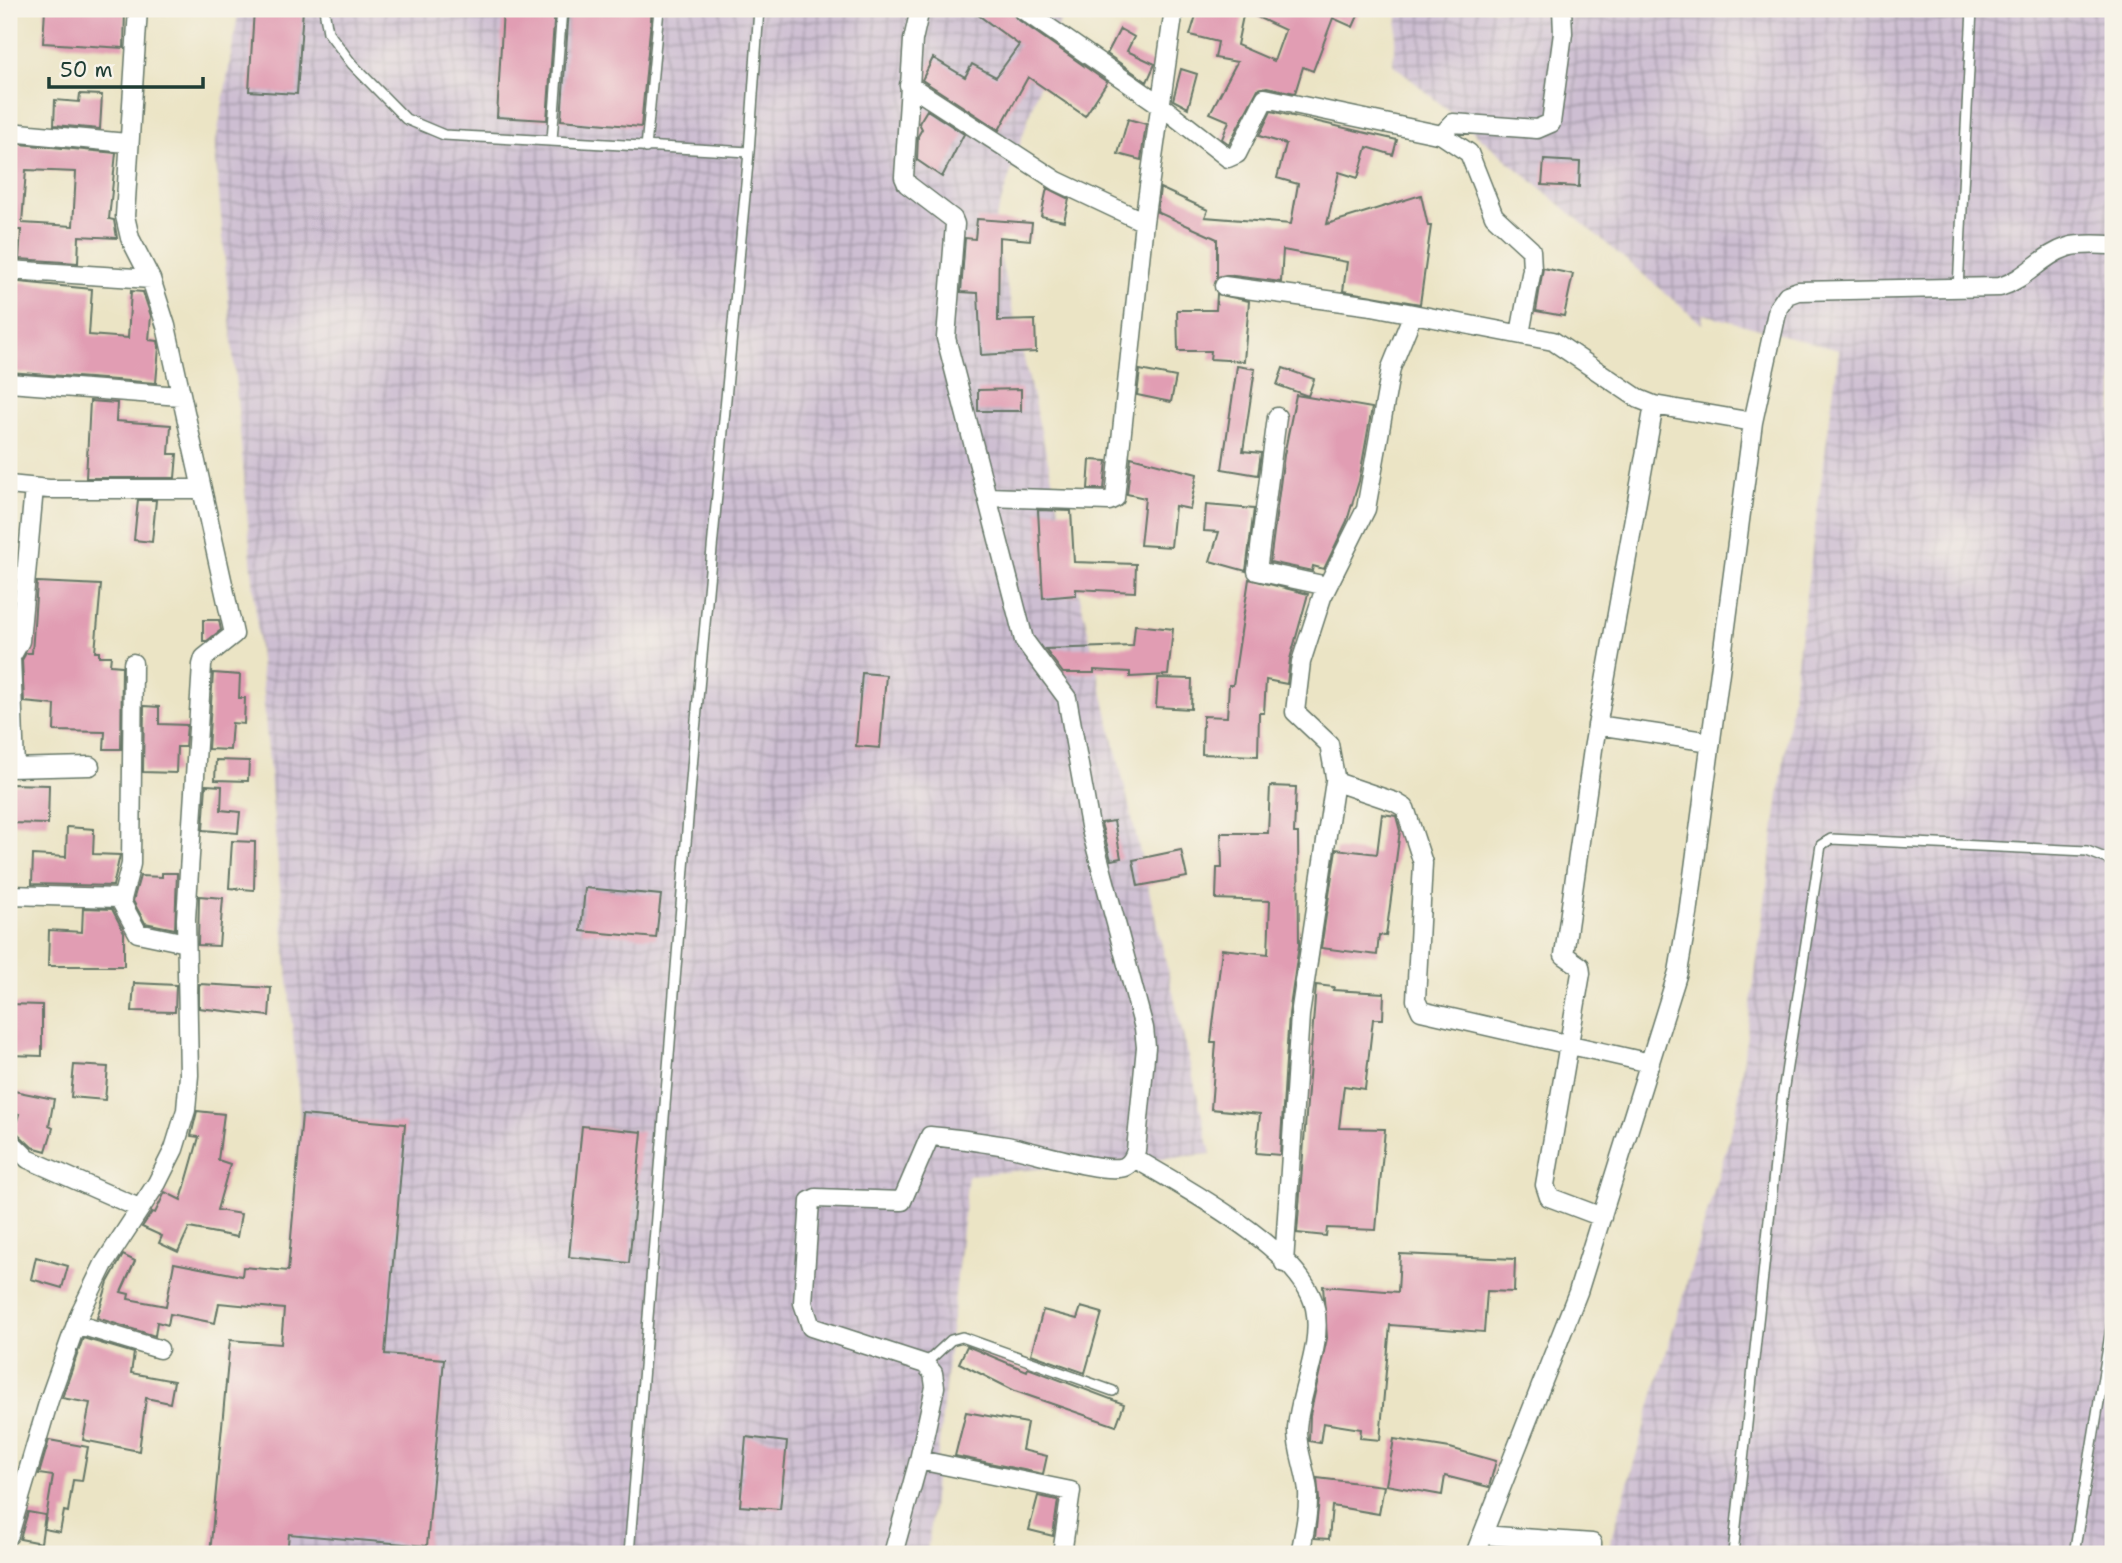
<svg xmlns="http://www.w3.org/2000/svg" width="2122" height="1563" font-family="'Shantell Sans',sans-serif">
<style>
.industrial{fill:url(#industrial-grid)}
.building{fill:#e19db3;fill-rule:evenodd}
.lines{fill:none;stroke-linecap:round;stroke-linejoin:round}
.service-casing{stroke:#667767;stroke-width:12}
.minor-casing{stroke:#667767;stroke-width:21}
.service{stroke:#fff;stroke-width:9}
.minor{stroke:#fff;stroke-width:18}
</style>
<defs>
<pattern id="industrial-grid" width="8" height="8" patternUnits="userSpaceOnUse" patternTransform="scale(1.75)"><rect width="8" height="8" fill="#cdbed2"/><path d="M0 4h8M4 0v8" fill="none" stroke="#a69cab"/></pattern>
</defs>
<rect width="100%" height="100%" fill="#f7f3e8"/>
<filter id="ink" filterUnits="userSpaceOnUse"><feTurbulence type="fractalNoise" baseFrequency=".0143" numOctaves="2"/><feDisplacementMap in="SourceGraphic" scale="14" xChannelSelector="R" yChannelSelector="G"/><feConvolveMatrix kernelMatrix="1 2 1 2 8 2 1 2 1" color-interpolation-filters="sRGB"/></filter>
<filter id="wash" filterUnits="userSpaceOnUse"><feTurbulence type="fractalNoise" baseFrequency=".00686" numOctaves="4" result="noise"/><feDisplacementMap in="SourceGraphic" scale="28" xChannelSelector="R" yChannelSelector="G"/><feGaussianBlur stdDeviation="1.57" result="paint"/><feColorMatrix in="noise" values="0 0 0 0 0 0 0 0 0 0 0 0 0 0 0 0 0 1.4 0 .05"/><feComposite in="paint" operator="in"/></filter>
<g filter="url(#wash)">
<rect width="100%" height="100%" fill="#ebe4c5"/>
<!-- industrial -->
<path class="industrial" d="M239,9h825l-71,218 218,927 -243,21 -41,379h-662l35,-439 -85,-967z
M1399,9h714v1545h-506l129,-439 103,-765 -136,-36 -1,10 -309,-260z"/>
<g id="blocks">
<!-- building -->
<path class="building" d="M45,9h80l-1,39 -81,-5z
M254,9h49l-6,85 -48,-3z
M503,9h52l-8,111 -50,-3z
M569,9h83l-11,118 -80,-7z
M970,9h41l5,9 91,64 -22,34 -57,-39 -29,53 -77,-50 11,-22 32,19 7,-13 24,13 23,-32z
M1198,9h163l-8,18 -20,-9 -20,53 -10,-4 -8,26 -28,-6 -9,2 -29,55 -7,-5 7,-18 -19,-8 27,-51 -22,-4 3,-16 -28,-7zM1244,11l41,19 -11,31 -37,-16z
M1120,29l14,8 -7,14 28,13 -8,18 -40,-28z
M1181,69l16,5 -9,34 -15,-8z
M80,94l22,1 -2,34 -46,-4 1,-25 24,2z
M927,110l37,24 -22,43 -25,-17 1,-24 4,-7 -3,-6z
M1271,111l126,29 -4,15 -26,-8 -9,31 -19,-6 -12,52 94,-29 7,31h3l-11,78 -77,-13 4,-29 -64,-12 -2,32 -55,-7 -9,2v-38l-60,-27 3,-24 48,22 -3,7 86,7 7,-40 -21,-6 9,-34 -27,-8z
M1128,119l18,5 -5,36 -23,-6z
M9,143l107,10 -7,66 5,1 3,18 -38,-2 -1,27 -59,-4 2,-29h-12zM26,170l50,2 -3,54 -51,-3z
M1544,160l36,2 -1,25 -37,-2z
M1047,188l22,11 -5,22 -23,-5z
M977,219l55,4 -2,17 -31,-3 -1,84 37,-1 1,32 -55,3 -3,-62 -17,-1 4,-54 10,1z
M1543,268l30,6 -9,42 -28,-5z
M9,281l83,8 -3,46 39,3 3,-47 12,1 8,24 -2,24 9,1 1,6 -3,36 -147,-11z
M1217,294l32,7 -5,60 -34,-2 1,-8h-33l-1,-41h39z
M1237,366l18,3 -12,82 18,2 -3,22 -36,-6z
M1283,368l31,11 -6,17 -31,-11z
M1140,370l36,7 -5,25 -34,-7z
M1021,389v22h-43v-21z
M1296,395l76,13 -13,73 -12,40 -23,48 -11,-3 -1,5 -42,-9 14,-107z
M90,401l27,2 -1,18 55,4 -2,29h8l-2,24h-89z
M1131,457l66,17 -7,35 -15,-3 -4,41 -31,-2 5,-47 -18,-4z
M1090,460l17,1 -3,28h-16z
M138,500h18l-4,42 -18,-2z
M1206,505l48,4 -8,62 -36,-10 9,-29 -15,-1z
M1038,510l33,1 3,51 62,2 -1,28 -59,-3v6l-33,3z
M1249,579l59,15 -18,65 -3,25 -21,-4 -2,33h-5l-1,43 -56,-2 1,-38 24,1 2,-32h4z
M37,582l64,3 -6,67h4v4h12l-1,9 12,1 -1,83h-17l1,-17 -51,-1 1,-26 -31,-3 -2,-42 4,-7h6z
M203,620h16l2,10 -14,11h-4z
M1135,625l38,4 -5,46 -38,2v-5l-36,-2v3h-31l-18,-24 88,-3z
M213,673l27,2 -1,23h6l-1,26 -12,-1 -2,27 -22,-1z
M862,673l24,2 -6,73 -24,-2z
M1158,678l34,1 -1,30 -35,-2z
M144,706l15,1v17l28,1 -2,22h-8l-1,26 -33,-1z
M216,760l33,1 -1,20 -33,-1z
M9,784l40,1 -1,39 -39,-1z
M206,785l16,1 -1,24 19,2 -2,21 -35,-3z
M1270,786l26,1 -2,46h4l1,112 -10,69 -9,141 -24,-2 4,-39 -49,-5 5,-67h-5l11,-93 46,5 2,-53 -54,-2 1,-31h5l-1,-35h47z
M1382,814l14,2 4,15 -14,105 -7,-1 -2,20 -56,-7 15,-99 41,5z
M1114,821l7,37 -10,2 -10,-37z
M67,827l27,2 -1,25 27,1 -7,31 -81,-2 1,-29 33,2z
M232,841l23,1 -1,48 -25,-2z
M1181,850l6,27 -49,9 -5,-26z
M162,873h15l-2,56 -30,-6 -12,-22 7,-25 22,1z
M585,888l76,7 -5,43 -75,-7z
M199,896l24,2 -4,48 -21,-1z
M83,908l29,1 12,23v34h-76l1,-36 33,2z
M134,983l42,2 -1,27 -43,-1z
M199,984l72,4 -2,28 -70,-8z
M1316,985l18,2 -1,3 51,3 -1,26h-10l-8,70 -21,-3 -5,42 46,1 -9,101 -49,-2 -1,8 -29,-3z
M9,1004l33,1v51l-33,-1z
M74,1065l34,2 -3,33 -34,-3z
M14,1091l40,8 -5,27 4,2 -7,23 -14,-4 -18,-17 5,-16 -9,-2z
M197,1111l27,3 -6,46 12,4 -13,46 24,4 -4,23 -48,-9 -11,24 -19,-9 3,-7 -20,-9 10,-15 3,1 10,-21 16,8 18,-63 -8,-1z
M302,1115l103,9 -20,230 59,5 -17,187 -138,-12 -2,20h-77l20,-214 51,4 3,-35 -65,-6 -4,20 -45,-9 -2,11 -11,-3 -2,14 -58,-18 11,-36 15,-27 12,6 -14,31 8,2 -1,5 38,7 8,-43 68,13 1,-9 45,4z
M582,1126l60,6 -13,131 -60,-6z
M1400,1254l115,5 -1,33 -27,-1 -3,41 -94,-7 -10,115 -20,-2 1,-9 -38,-6 -3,20 -11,-2 1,-26 17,-77 -4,-52 75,6z
M36,1257l32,9 -6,22 -31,-9z
M1081,1307l21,6 -17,60 -54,-19 12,-44 34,9z
M83,1338l51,15 -3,20 43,8 -4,22 -24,-5 -7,53 -56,-11 7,-37 -28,-5z
M967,1346l60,25 1,-3 96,36 -8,22 -101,-35 -56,-28z
M966,1412l61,11 -5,27 25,6 -4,18 -88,-18z
M746,1437l41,5 -7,67 -40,-3z
M1394,1439l56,9 46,13 -7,26 -44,-11 -3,19 -56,-10z
M49,1440l39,7 -6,34 -9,-1 -5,32 -4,-1 -4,21 -16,-3 9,-53 -14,-2z
M1317,1478l67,8 -5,28 -47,-8 -3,33 -14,-1 4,-39z
M1038,1496l20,4 -5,36 -24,-6z
M28,1512l17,3 -4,28 -21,-4z"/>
</g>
</g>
<g filter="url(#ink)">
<use href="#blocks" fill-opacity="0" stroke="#667767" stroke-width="2"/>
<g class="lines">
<defs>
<path id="service" d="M324,9l4,23 24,32 54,55 38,16 305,17
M552,140l10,-131
M646,148l13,-139
M1958,289l14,-280
M925,1364l26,-24 11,-3 151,54
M629,1554l66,-823 54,-579 10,-143
M1733,1554l49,-455 39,-254 10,-6 256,12 26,10
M2074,1554l39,-238"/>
<path id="minor" d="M1022,9l137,95 69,54 9,-4 28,-56 177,37 27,18 25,63 37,34 1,19 -12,65
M909,85l148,96 87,41
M9,132l118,11
M1442,135l11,-12 84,6 14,-6 12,-90 -1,-24
M9,270l142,9
M1224,286l148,20 181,35 86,58 15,6 99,17 -65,492 -10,58 -100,320 -103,262
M1413,314l-22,54 -25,141 -44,88 -21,65 -6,50 34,32 7,38 59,20 10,6 18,55 -7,137 5,11 229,52
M9,383l171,13
M1277,417l-20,154 70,15
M1753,422l25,-114 9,-13 11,-4 202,-4c26,-8 42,-32 68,-40 13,-4 31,-2 45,-2
M9,485l40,4h151
M987,497l122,4 6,-3 29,-276 30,-213
M1597,725l114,17
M9,768l81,-2
M15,768l-4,-111 9,-16 14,-153
M9,895l110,3 19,35 48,10
M122,899l9,-35 2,-201
M9,1140l19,19 111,49
M1134,1158c49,29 169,92 181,150 8,38 -15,82 -18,120 -1,21 9,42 11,63 1,21 -4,43 -8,63
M1602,1217l-53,-20 -4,-12 36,-212 -1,-7 -16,-11 29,-206 61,-344
M1284,1263l16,-248 35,-234
M76,1324l83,25
M919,1460l16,-73 -2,-14 -8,-9 -114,-37 -8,-24 7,-102 6,-3 86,3 28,-65c25,2 51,6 76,10 24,4 98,28 118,21 7,-3 10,-9 12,-17l10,-103 -2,-19 -54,-202 -23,-128 -43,-58 -78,-302 9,-114 -2,-5 -46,-35 -3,-7 9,-137 7,-31
M9,1535l40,-135 31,-87 24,-49 53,-81 17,-34 12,-39 3,-35 -3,-156 16,-254 2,-7 30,-24 -68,-308 -15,-47 -21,-41 -5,-22 13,-207
M1483,1535l109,8v11
M893,1554l26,-94 152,31 -9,63"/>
</defs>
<!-- service casing -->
<use href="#service" class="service-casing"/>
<!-- minor casing -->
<use href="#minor" class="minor-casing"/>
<!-- service -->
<use href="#service" class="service"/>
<!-- minor -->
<use href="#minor" class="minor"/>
</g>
</g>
<!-- margin -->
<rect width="2122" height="1563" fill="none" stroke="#f7f3e8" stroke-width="35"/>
<!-- scale -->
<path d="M49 77v10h154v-10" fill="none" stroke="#1f3d34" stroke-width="3.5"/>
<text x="60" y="77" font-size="21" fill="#1f3d34" stroke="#f7f3e8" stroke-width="5" paint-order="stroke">50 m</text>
</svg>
